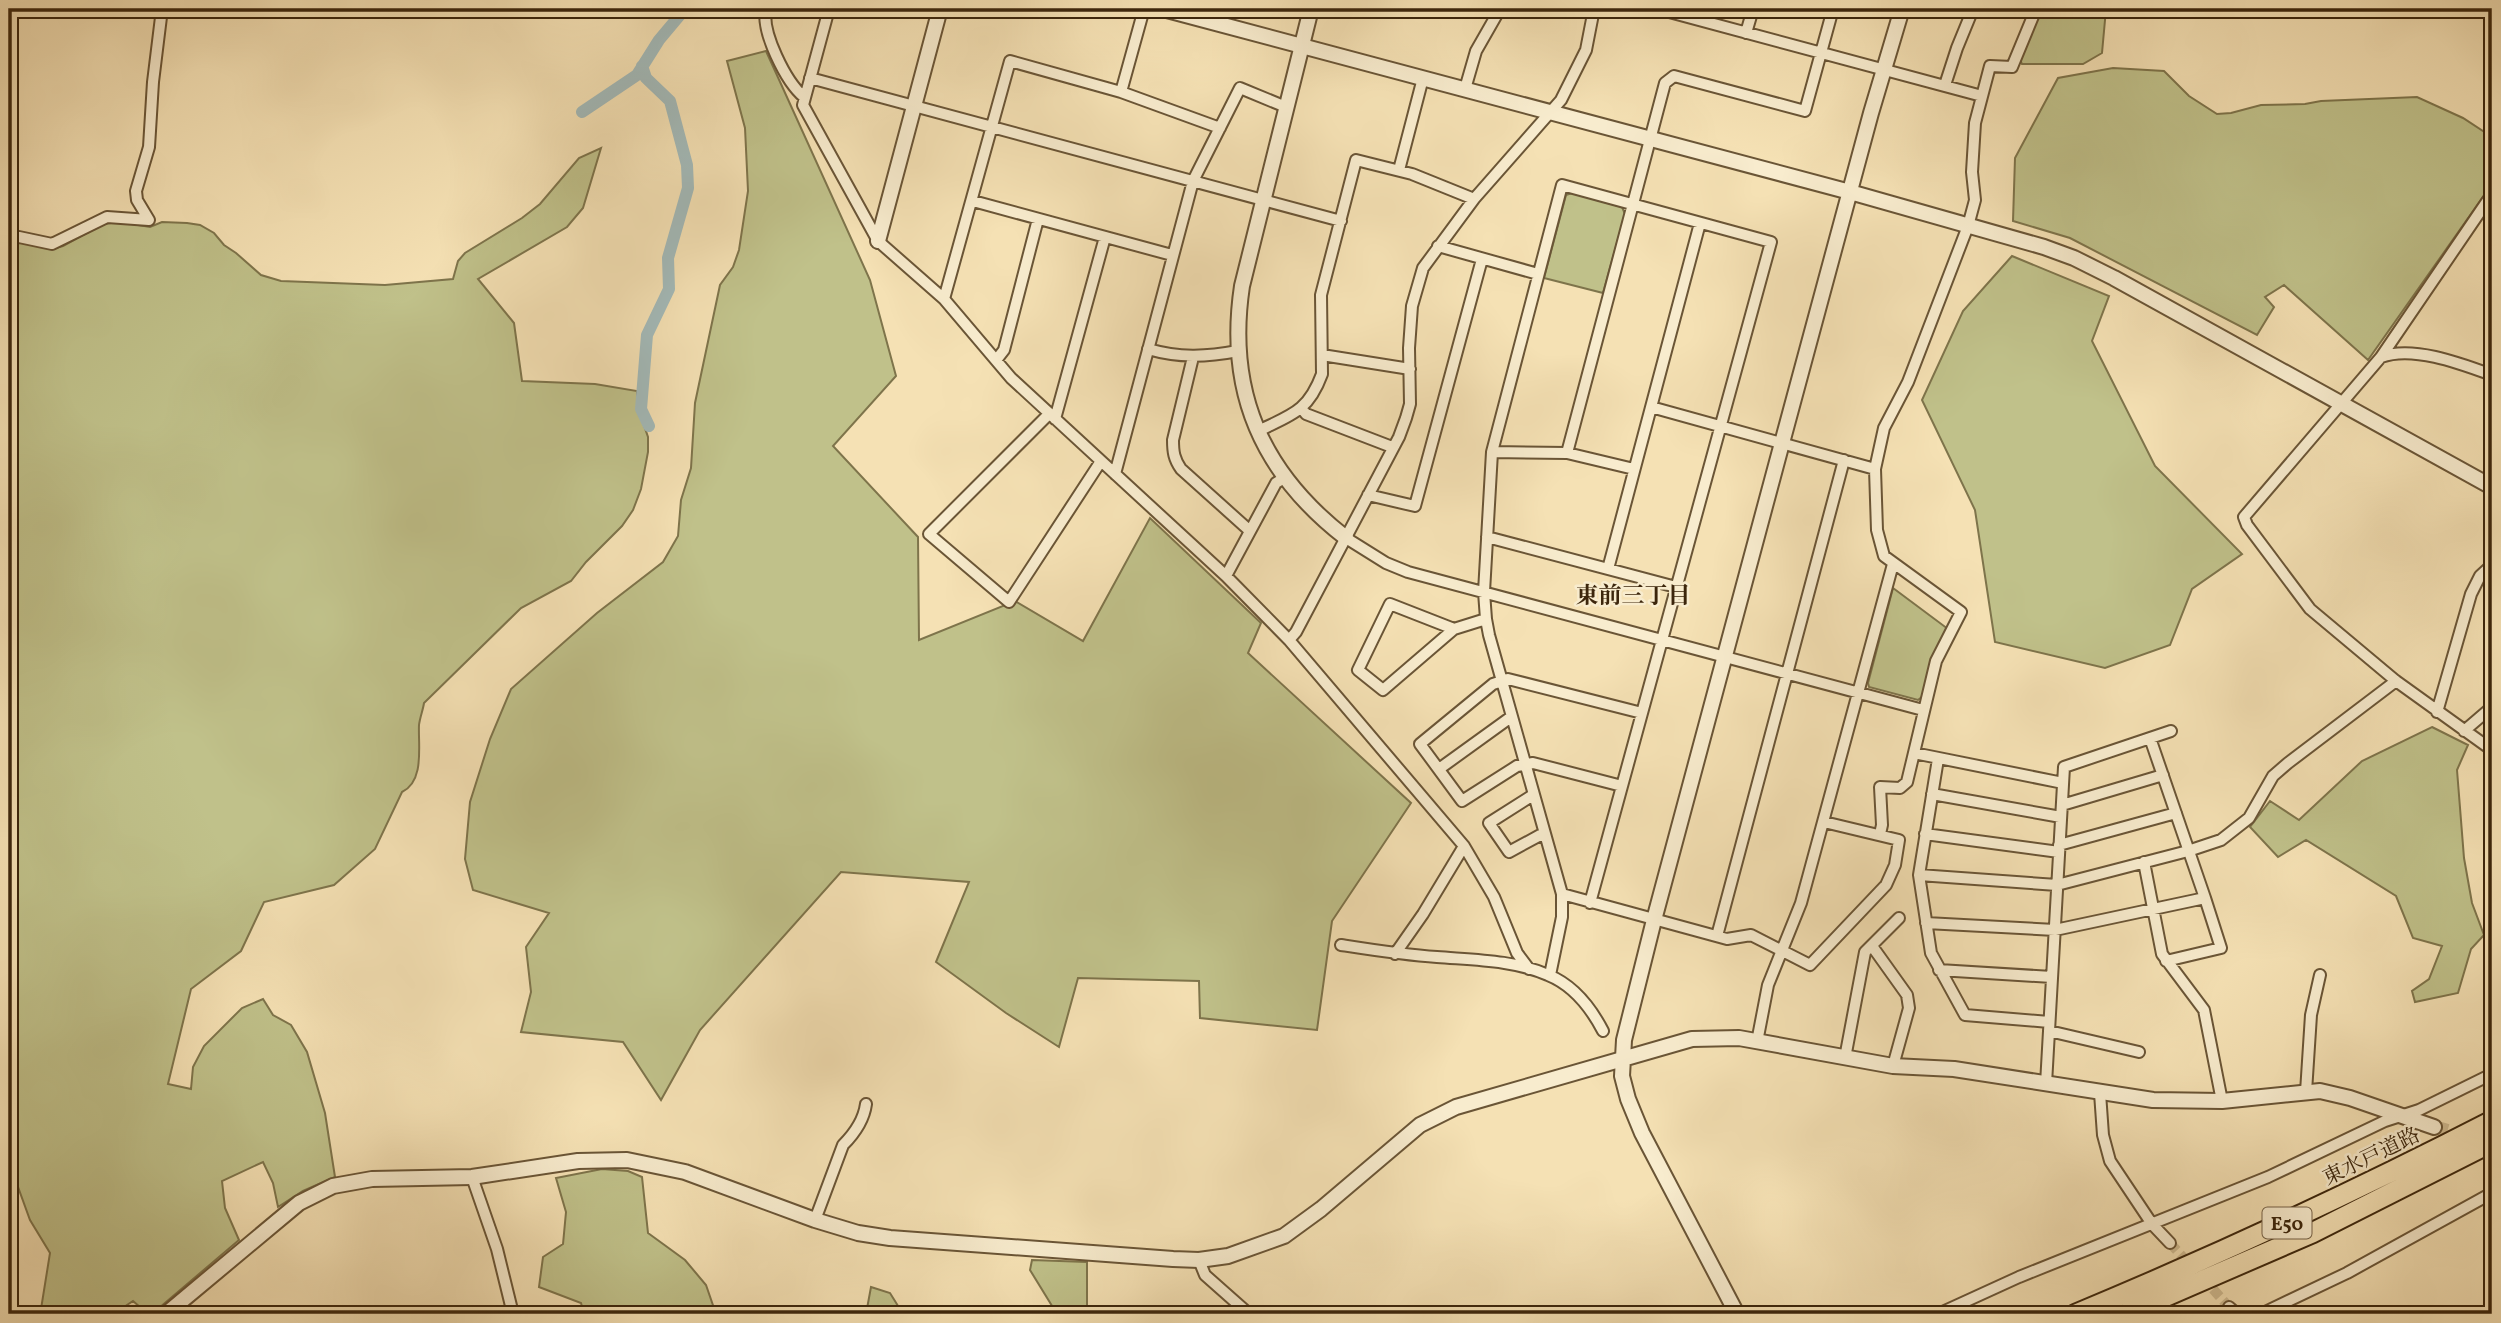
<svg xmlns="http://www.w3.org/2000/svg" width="2501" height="1323" font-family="Vollkorn,'Noto Serif JP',serif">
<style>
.green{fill:#c0c18a;stroke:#7e744b;stroke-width:2}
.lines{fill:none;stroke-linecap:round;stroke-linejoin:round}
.canal{stroke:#a3bab9;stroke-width:12}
.minor-tunnel{stroke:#d0bc92;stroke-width:10;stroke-dasharray:10 5;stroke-linecap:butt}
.tertiary-tunnel{stroke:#d0bc92;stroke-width:14;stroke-dasharray:14 7;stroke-linecap:butt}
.minor-casing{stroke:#6a5536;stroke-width:14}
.tertiary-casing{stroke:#6a5536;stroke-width:18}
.motorway-casing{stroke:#3c260c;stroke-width:23}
.minor{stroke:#f8ecce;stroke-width:10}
.tertiary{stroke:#f8ecce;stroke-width:14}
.motorway{stroke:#f5e1b4;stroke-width:19}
.labels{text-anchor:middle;stroke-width:5;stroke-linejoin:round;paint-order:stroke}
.shield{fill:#f8ecce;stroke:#746146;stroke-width:2}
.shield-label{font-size:19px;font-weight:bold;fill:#3c260c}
.street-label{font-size:21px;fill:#3c260c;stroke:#f8ecce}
.neighbourhood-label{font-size:23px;font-weight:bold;fill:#3c260c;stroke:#f8ecce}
</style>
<rect width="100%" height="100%" fill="#f5e1b4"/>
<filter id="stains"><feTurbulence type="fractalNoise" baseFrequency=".00286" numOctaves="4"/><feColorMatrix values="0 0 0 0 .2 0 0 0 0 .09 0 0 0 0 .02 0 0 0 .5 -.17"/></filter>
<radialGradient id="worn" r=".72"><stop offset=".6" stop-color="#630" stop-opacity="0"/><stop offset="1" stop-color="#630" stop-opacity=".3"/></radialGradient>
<!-- green -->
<path class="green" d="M2041,9h65l-4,44 -19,11h-61l-3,-6z
M766,51l104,229 26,96 -63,70 85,91 1,103 96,-39 68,40 67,-123 111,105 -13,30 163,150 -79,118 -15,109 -117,-12 -1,-37 -121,-3 -19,69 -53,-34 -70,-51 33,-80 -128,-10 -141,158 -39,70 -38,-58 -102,-10 10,-40 -5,-45 23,-34 -76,-23 -8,-31 5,-57 20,-63 21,-50 86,-76 66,-51 15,-26 3,-36 10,-32 4,-65 25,-118 13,-18 6,-17 9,-59 -3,-63 -18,-67z
M2113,68l51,3 25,25 28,18 14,-1 30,-8 44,-1 16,-3 96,-4 46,21 29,19v54l-4,-1 -120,170 -84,-75 -19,12 9,10 -17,28 -187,-97 -57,-17 2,-63 43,-80z
M601,148l-18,60 -16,19 -89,52 36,44 8,58 73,3 42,7 1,17 10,29v15l-7,37 -8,21 -11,16 -36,36 -15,19 -50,27 -97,95c-1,7 -4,14 -5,22 -1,20 6,56 -17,67l-27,57 -41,36 -70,17 -23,49 -50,38 -23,95 23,5 2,-22 11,-21 38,-38 21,-9 10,16 18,10 16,27 18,61 10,64 -32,14 -25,16 -5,-24 -10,-21 -41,19 3,27 14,32 -87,74h-4l-15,-13 -18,12 -74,-4 9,-56 -20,-33 -16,-44 -5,1v-934l9,-1 34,7 11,-3 40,-22 17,-2 30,5 12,-5 25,1 13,2 14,8 10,12 12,8 25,22 20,6 104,4 68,-6 5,-18 7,-8 57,-35 18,-14 39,-46z
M1572,193l50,14 3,7 -22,79 -59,-15 22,-83z
M2012,256l97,40 -17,45 63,125 87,88 -50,35 -22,56 -65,23 -110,-26 -20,-132 -53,-110 41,-89z
M1893,588l55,41 -25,67 -5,4 -49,-13 -1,-4z
M2432,727l36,18 -11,25 7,88 8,45 12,32 -13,14 -13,44 -43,9 -3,-11 17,-12 13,-33 -29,-8 -17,-42 -90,-56 -28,17 -28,-30 20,-26 29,19 63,-59z
M602,1169l26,2 14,6 6,56 37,27 21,25 10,29h-132l-3,-11 -42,-16 4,-30 20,-13 3,-32 -10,-34z
M1032,1260l55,2v46l17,6h-47l-27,-44z
M871,1287l19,6 13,21h-37z"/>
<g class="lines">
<!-- canal -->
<path class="canal" d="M642,66l4,12 24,23 17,64 1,23 -20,70 1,31 -22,46 -6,74 8,17
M582,112l55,-37 22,-35 26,-31"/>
<!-- minor-tunnel -->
<path class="minor-tunnel" d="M2170,1243l22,24
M2203,1278l26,29"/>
<!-- tertiary-tunnel -->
<path class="tertiary-tunnel" d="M2434,1127l33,10"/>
<defs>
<path id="minor" d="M766,9c-5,23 20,73 38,88
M829,9l-26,96 75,136 66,58 67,79 215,198 63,64 175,206 30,51 23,56 12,16
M1658,9l324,87
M1746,33l7,-24
M810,78l531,143
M1945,85l12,-37 16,-39
M1465,89l11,-38 24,-42
M1121,92l23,-83
M1399,170l24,-92
M973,201l199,54
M9,238l10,-1 33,7 55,-27 42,3 -12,-20 -1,-9 13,-44 4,-65 9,-73
M1438,246l100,28
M944,299l66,-238 111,31 99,36
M1148,349c31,9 58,8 90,2
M1322,355l88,14
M1193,357l-20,83c0,12 1,19 8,29l69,62
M2381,357l107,-157 4,-1
M997,359l7,-9 34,-131
M2492,375c-30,-11 -79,-30 -111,-18l-137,160 3,8 63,84 86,72 96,69
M1651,407l224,62
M1302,409l4,5 86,33
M1049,414l-120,120 80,68 92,-141
M1055,419l50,-182
M1258,431c33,-16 50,-19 64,-57l-1,-79 35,-135 56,14 62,25
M1492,452l75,1 67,16
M1567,453l98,-370 9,-7 131,35 28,-102
M1115,474l78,-293 47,-93 46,19
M1368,495l47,11 67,-247
M1487,537l189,50
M1346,538l40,25 22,9 515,138
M1608,569l92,-346
M1226,576l50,-93 8,-5
M1454,629l-71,61 -25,-20 32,-66 64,25 32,-10
M1289,640l7,-8 103,-195 7,-19 4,-14 -1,-56 3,-42 11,-38 51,-69 87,-99 25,-50 8,-41
M2437,712l34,-118 9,-18 12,-11
M2464,731l28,-24
M1914,753l149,30
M1938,759l-19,116 12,78 34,62 84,7
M1439,769l72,-52
M1622,786l-89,-23 -16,3 -55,35 -42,-57 73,-60 15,-5 134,34
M1932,794l129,23
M1533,795l-44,28 20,29 35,-19
M2062,805l101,-30
M1880,834l2,-9 -2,-38 20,1 7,-6 29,-121 25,-49 -77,-56 -7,-26 -2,-61 9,-41 24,-46 60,-156 7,-26 -3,-28 3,-49 15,-57 22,1 24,-58
M1925,834l134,18
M2059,845l117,-32
M2144,862l18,92 42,56 18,91
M1919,875l138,10 131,-34 33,-11 28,-22 24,-42 15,-13 108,-82
M1562,894l165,45 24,-4 59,30 76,-80 9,-20 4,-25 -75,-18
M1926,923l129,7 150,-32 -55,-160
M1717,936l127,-476
M1341,945c32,5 63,10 96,12 37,3 77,3 111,18 25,10 43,33 55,56
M1872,946l35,49 2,13 -16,58
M1395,954l28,-40 41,-68
M2166,961l55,-13 -16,-50
M1939,970l113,7
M1550,975l12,-58v-23l-73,-259 -3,-16 -2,-27 8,-140 70,-267 209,57 -181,661
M2049,1031l90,21
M1757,1042l11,-57 33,-82 92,-339
M1845,1058l20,-106 34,-34
M2046,1084l18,-317 107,-36
M2306,1092l5,-77 9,-40
M2100,1093l3,42 7,26 42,63 18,19
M472,1177l25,72 16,65
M815,1220l28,-75c11,-11 21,-26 23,-41
M1199,1260l6,15 44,39
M2229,1307l8,7
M1938,1314l81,-37 249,-100 117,-56 34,-11 73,-36
M2261,1314l86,-41 145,-80"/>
<path id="tertiary" d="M1163,9l687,183 194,55 30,11 40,20 378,209
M1311,9l-69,277c-16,106 20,187 104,252
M878,241l62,-232
M166,1314l133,-111 34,-17 39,-7 100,-2 106,-16 49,-1 58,12 130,48 43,13 32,5 283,21 26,1 29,-4 56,-20 37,-27 99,-84 36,-18 236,-68 47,-1 154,28 61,3 199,31 69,1 98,-10 30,7 84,29
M1737,1314l-95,-181 -14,-34 -6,-23 2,-36 30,-120 128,-477 89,-330 31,-104"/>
<path id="motorway" d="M2076,1314c142,-59 280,-123 416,-193
M2125,1314l187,-81 180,-91"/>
</defs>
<!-- minor casing -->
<use href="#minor" class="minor-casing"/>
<!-- tertiary casing -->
<use href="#tertiary" class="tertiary-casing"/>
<!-- motorway casing -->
<use href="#motorway" class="motorway-casing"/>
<!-- minor -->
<use href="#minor" class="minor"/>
<!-- tertiary -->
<use href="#tertiary" class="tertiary"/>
<!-- motorway -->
<use href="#motorway" class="motorway"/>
</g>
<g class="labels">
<!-- shield labels -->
<rect class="shield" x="2262.5" y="1207.5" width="49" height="31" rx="5"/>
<g class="shield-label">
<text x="2287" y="1230">E50</text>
</g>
<!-- street labels -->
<g class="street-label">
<text transform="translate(2371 1156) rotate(-26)" y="7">東水戸道路</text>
</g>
<!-- neighbourhood labels -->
<g class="neighbourhood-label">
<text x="1633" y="603">東前三丁目</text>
</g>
</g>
<!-- margin -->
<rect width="2501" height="1323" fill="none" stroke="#f5e1b4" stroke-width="35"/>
<rect x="10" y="10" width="2480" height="1302" fill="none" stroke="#3c260c" stroke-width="3.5"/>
<rect x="18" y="18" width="2466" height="1288" fill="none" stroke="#3c260c" stroke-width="2"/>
<rect width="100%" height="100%" filter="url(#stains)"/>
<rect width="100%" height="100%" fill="url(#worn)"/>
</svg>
